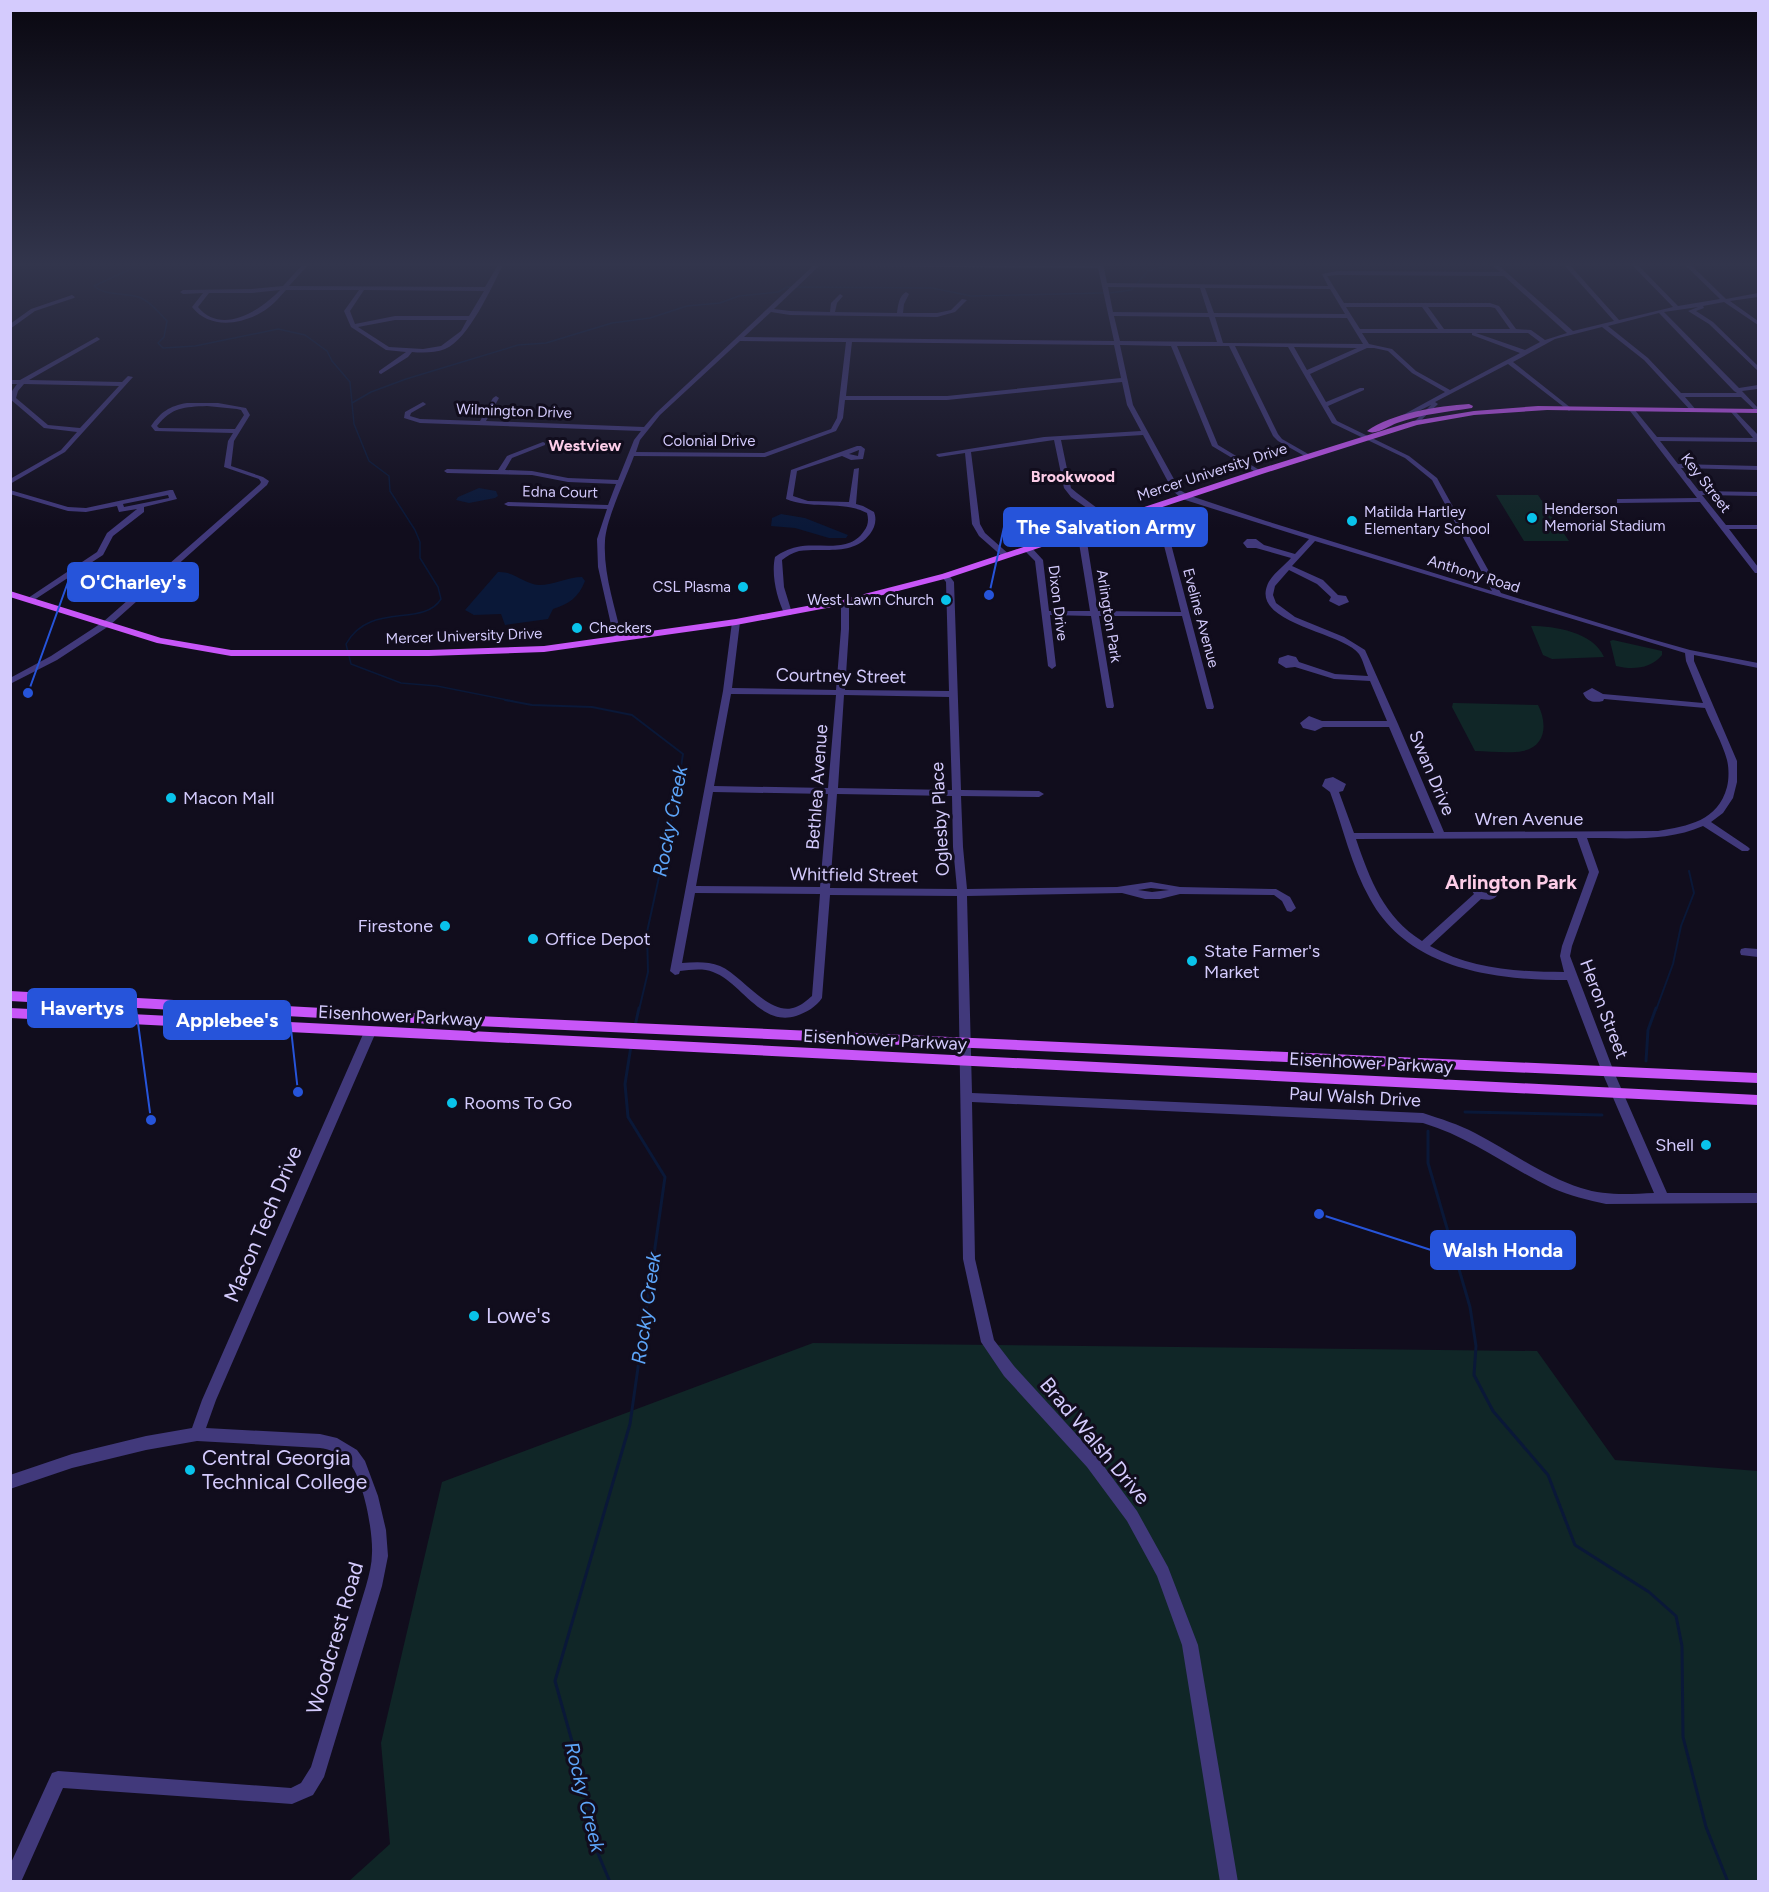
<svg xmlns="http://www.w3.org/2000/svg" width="1769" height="1892" font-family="Figtree,sans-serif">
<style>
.green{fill:#102627}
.water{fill:#0a1838}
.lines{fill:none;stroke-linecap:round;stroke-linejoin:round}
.stream-far2{stroke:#0a1838;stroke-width:1.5}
.stream-far1{stroke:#0a1838;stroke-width:2}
.stream{stroke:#0a1838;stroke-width:3}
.minor{fill:#41397b;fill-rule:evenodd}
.major{fill:#c856f8;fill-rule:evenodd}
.poi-dot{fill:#09c3eb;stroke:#110d1d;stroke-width:2}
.labels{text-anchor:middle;stroke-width:6;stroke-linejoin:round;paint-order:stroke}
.far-street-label{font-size:15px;fill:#d4cbfd;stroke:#110d1d}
.far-poi-label{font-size:15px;fill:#d4cbfd;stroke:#110d1d;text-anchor:start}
.far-neighbourhood-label{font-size:16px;font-weight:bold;fill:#fdcde8;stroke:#110d1d}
.street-label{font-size:18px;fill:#d4cbfd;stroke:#110d1d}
.poi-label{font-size:18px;fill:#d4cbfd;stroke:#110d1d;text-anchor:start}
.water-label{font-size:20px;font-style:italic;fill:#5da5f9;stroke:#110d1d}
.neighbourhood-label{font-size:20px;font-weight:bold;fill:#fdcde8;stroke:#110d1d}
.near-street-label{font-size:21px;fill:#d4cbfd;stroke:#110d1d}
.near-poi-label{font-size:21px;fill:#d4cbfd;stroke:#110d1d;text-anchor:start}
.leader{fill:none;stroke:#2654da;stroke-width:2}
.callout-dot{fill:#2654da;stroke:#110d1d;stroke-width:2}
.callout{fill:#2654da;stroke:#2654da;stroke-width:2}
.callout-label{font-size:20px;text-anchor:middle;font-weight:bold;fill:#fff}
</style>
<rect width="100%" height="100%" fill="#110d1d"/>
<!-- green -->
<path class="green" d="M1496,495h42l31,46h-45z
M1531,626c24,0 62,6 73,31l-52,2 -9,-4z
M1613,640l49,11v4c-11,14 -30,15 -46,11l-6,-25z
M1456,703l82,2c9,17 9,41 -15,46 -14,3 -33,0 -48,0l-23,-44 1,-4z
M813,1343l724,8 78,109 143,11v410l-1410,1 42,-38 -9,-101 61,-261z"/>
<!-- water -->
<path class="water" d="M479,488l17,3 2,5 -3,2 -26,5 -13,-3 2,-3z
M781,514l24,4 43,17 -2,3h-17l-34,-10 -24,-2 1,-8z
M498,572c16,-1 26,12 41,13 15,0 29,-8 43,-8l3,4c-6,16 -16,23 -32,28l-5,10 -43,6 -4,-11 -27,1 -9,-5z"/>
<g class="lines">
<!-- stream-far2 -->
<path class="stream-far2" d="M136,263l-3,5 -39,18c13,11 32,6 47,12 11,5 18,15 26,23l-3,16 -6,6 5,5 32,-2 83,-17 27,6 22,16 5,10 18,21 4,42 15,37 20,15 1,15 25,39 5,12v16l18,29 3,12c-18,29 -71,2 -95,45l5,20 50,19 36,3 76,15
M1110,293l21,-3 17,-19 32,-8
M352,403l19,-11 35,-13 112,-34 28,-2 66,-20 38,-5 37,-12 33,-3 19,-7 39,-4 9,-5 145,1 39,8 132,-3"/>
<!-- stream-far1 -->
<path class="stream-far1" d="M505,700l27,5 60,2 40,8 51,39 -7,45 -29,133 1,40 -9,38
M1656,1010l17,-46 8,-38 13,-33 -5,-22"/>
<!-- stream -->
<path class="stream" d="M635,1026l4,-18
M1646,1061l2,-31 8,-22
M1465,1112l137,3
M1428,1131v32l42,144 6,39 -2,29 19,36 55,64 27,70 74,47 27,24 6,30 1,91 23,90 22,55
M610,1882l-16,-38 -8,-53 -31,-110 75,-257 35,-247 -37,-60 -3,-33 6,-38"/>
<!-- minor -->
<path class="minor" d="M304,263h6l-21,23 196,1 13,-22h-135l-3,-2 738,1 -1,-1h6l4,20 221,3 -6,-12 15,-3 163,1 -10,-9h6l77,68 41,-10 -52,-58h6l51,57 54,-13 -43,-44h6l42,43 42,-7 -37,-36h6l37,36 32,-6v4l-28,4 28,20v4l-34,-23 -21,4 1,2 -8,3 17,11 45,44v5l-49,-47 -21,-13 10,-4 -34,5 75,76 19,-3v4l-16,2 16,17v5l-17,-16h-56l12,14 -5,1 -48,-52 -42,-33 -47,12 -42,23 58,46 1,1 -3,2 -61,-47 -73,38 3,2 -1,1 -21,20 -3,-2 18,-18 -25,12 -5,-1 44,-24 -33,-19 -24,-22 -14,-3h-7l-57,26 16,28 34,-14h4v2l-36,16 9,15 72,35 28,22 64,115 150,46 39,11 68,13v5l-64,-13v6l43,100v21l-4,16 -10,15 -12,9 37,25 2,2 -2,2h-6l-39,-25c-36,16 -78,12 -116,12l12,34 -27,74 -2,10 44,116 53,121h91v10l-152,1c-18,-4 -36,-8 -54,-16 -44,-21 -82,-51 -129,-65l-451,-21 3,157 19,81 20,26 83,91 40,54 31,56 30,78 40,237h-18l-38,-237 -25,-69 -30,-55 -40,-54 -83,-91 -23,-34 -18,-83 -6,-363 -127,-1 -8,103c-6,9 -15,14 -26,18 -35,11 -55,-34 -83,-44 -10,-4 -23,-2 -33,-1l-1,3 -4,1 -5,-4 53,-280 9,-69 4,-2 4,2 -8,66 104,2 5,-61v-27l4,-2 4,2v27l-4,61 104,1 -3,-109 -5,-6 1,-2h6l6,8 7,208 78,1 5,3 -5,3 -78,-1 2,51 4,42 150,-2 34,-5 29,5 96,2 14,8 6,11 -5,4 -4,-1 -5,-10 -8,-6 -94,-1 -20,5h-15l-23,-6 -155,3 5,197 451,20c18,6 35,11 52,20 35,18 68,43 106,55 24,8 49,6 73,5l-52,-121 -35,-92c-72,0 -158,-10 -197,-81 -19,-33 -27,-72 -40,-107l-8,-6 3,-7 8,-2 13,7 -3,7 -4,1 15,41h80l-45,-106h-66l-8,4 -12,-3 -3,-5 9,-7 13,5h65l-17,-40 -36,-2 -39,-12 -9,1 -8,-5 1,-5 9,-3 8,2 3,5 36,12 33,2c-3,-7 -5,-16 -9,-22 -16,-22 -106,-30 -92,-68 3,-10 17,-20 24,-28l-35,-10h-9l-4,-5 4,-4h9l8,6 31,9 14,-15 -127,-40 -9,-8 -30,-56 -82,5 10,48 6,5 36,27 1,2 -4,2 -39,-27 -7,-9 -10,-48 -83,12 9,72 5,9 26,23 -7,2 -25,-22 -7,-12 -7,-71 -26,4 -3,-2 1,-1 107,-17 97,-6 -14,-26 -5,-23 -175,18h-102l-2,18 -7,13 -71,26 -131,-1c-8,22 -28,63 -29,85 -2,32 10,66 17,97l-4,2 -4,-2 -16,-71 -1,-28 10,-30 -99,-3 -4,-2 4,-2 100,3 8,-21 -48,-2 -36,-7 -85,-2 -3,-2 3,-2 51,1 9,-14 36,-14 2,1v2l-33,13 -7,12 27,1 36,7 50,2 16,-40 7,-9 -221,-8 -16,-5 1,-6 18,-10 3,2 -1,1 -14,8 -1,3 10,3 60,2 13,-23 3,-2 3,2 -13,23 158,6 12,-14 157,-147 -310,-1c-12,23 -34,74 -58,84 -10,4 -23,4 -33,3l-4,5 -27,17 -2,-1v-2l27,-19 -20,-2 -35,-23 -7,-16 15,-21h-73c-7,8 -15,17 -24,22 -22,13 -53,17 -70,-5l11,-14 -20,1 -3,-2 3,-2 69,-1 31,-3zM819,266l279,2 16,73 -370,-4 27,-25 19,3 147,2 18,-5 12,-12 -5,-1 -11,11 -14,3h-34l1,-9 5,-10 -3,-2c-7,4 -8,13 -9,21l-62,-1 2,-9 6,-7 -3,-2 -9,9 -1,9 -40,-1 -16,-2zM1337,275l167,1 63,57 -22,7 -14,-10 -15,-1 -17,-23 -9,-3h-146l-17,-27zM1108,287l92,1 8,25 -95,-1zM1205,288l125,1 15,25 -131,-1zM280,290c-19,20 -58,46 -82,17l11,-14h43zM364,290l120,1 -15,25h-74l-40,8 -5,-13zM1346,307h76l16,22h-78zM1428,307h62l5,1 15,21h-66zM1659,313l75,78 3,2h-56l-33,-35 -40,-32zM1114,316l95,1 8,25 -97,-1zM1215,317l132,1 16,26 -140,-1zM395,320h72l-6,11 -20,15 -18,3 -34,-2 -31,-20zM1362,333h110v2l48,18 -70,37 -34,-19 -24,-22 -23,-5zM1476,333h52l12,9 -15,8zM740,341l106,1 -9,76 -6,11 -67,24 -128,-1 4,-12 20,-25zM852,342l262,3 7,33 -174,18h-101zM1120,345l51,1 41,100 47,28 2,-1v-2l-43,-26 -41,-99h52l44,90 5,5 30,17 2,-1v-2l-28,-16 -4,-5 -43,-88 53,1 44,76 73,35 27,22 60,111 -226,-70 -78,-26 -8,-5 -47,-85zM1294,347l63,1 -50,22zM1315,541l370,112 1,8 17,42 -100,-9 -11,-6 -9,5c4,9 11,10 20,8l1,-2 101,9c7,17 17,34 22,52 2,8 2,19 0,27 -9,34 -39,39 -69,44l-214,1 -46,-108 -33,-74 -21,-13 -49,-20 -19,-14 -3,-8 2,-9 14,-16 28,14 14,13 -2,4 10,5 10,-4 -3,-6 -8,-1 -15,-15 -31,-14zM731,694l105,1 -8,93 -114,-2zM844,695l105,2 3,93 -114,-2zM713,792l115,2 -8,93 -124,-1zM837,794l115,2 1,51 4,42 -127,-1zM1577,838l12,34 -27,74 -2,10 4,16c-46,0 -93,-3 -134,-26l51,-47c7,1 13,2 17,-5 -5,-9 -12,-14 -24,-11l-4,5 4,6 -52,47c-38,-24 -52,-61 -66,-102zM1151,888l18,2 -17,2 -14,-2zM1481,889l5,1 1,3 -5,-1zM695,893l125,1 -8,102c-5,4 -10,9 -16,11 -26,11 -54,-32 -76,-41 -12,-5 -26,-4 -38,-3z
M72,295l3,2 -1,1 -39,13 -25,18v-5l21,-15z
M97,337l3,2 -1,1 -70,40 93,2 6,-6 5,1 -68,75 -55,32v-5l51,-29 16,-18 -33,-4 -34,-29 2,-8 5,-7h-7v-4h10zM24,384l95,2 -39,42 -32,-3 -32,-27 2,-7z
M187,403h31l28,5 4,7 -16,26 -3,25 32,11 6,4 -2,4 -158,141 -52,34 -47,24v-6l41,-22 52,-34 157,-138 1,-2 -2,-3 -35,-12 4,-26 5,-8 -78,-2 -4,-5c10,-14 18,-20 36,-23zM207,406l30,3 4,1 3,5 -9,14 -76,-1 -2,-2c15,-19 27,-19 50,-20z
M1632,408l2,1 23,28 96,1 -22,-26 -1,-1 3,-2 25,26v7l-98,-1 18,23 80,2v4l-77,-2 18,23 59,1v4l-56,-1 24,30h32v4h-29l29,38v6h-3l-55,-71 -83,1v-4h3l77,-1 -67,-87 -1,-1z
M857,446h4l4,3 -2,10 -12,1 -9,-4 -45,15 -4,25 15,5 41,1 5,-33 5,-1 -3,36 7,2 11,6c3,8 1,15 -4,22 -18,23 -46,13 -71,17 -7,2 -12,5 -17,9l2,27 8,26 -1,2h-6c-8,-16 -14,-40 -10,-58 7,-5 13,-8 22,-10 22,-5 52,7 67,-16 4,-5 5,-11 3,-18 -25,-13 -54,-3 -81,-14l5,-29zM859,450l-1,6 -9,-2z
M10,490l58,17 18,1 84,-18h3l4,9 -33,8v5l-31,24 -10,19 -72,47h-3v-4l69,-46 10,-19 30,-24 -18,3 -2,-6 -31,6 -18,-1 -58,-17zM168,495l1,3 -45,9 -1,-3z
M1140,509h6l20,16 48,182 -1,2h-6l-1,-2 -24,-91h-83l15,90 -1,2h-6l-1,-2 -15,-90 -41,-1 6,51 -4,3 -4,-3 -13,-105 -10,-10v-4h6l12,13 6,51h41l-11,-68 -9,-9 4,-2 13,10 11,69 83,1 -22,-86 -19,-13z
M1745,948l13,1v8l-17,-2 -1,-3 1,-3z
M370,1028l4,1 2,3 -160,368 -10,28 114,6 17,4 20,12 8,11 13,35 8,34 2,26 -6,30 -58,191 -11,18 -21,9 -229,-16 -42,94h-11v-17l42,-92 6,-2 233,17 10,-5 10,-16 55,-181c3,-11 6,-22 6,-33 1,-22 -9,-79 -26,-94 -8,-6 -17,-10 -26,-11l-123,-7 -51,9 -74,18 -62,21v-14l62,-21 74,-18 46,-8 10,-28 162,-368 2,-3z"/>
<!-- major -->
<path class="major" d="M1469,404l4,2 -1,2c-26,4 -50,6 -75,15 -8,3 -22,13 -30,8 25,-18 71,-25 102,-27z
M1538,406l220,3v4l-211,-3 -73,5 -57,10 -155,49 -314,104 -100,26 -112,21 -192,27 -115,4h-198l-74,-13 -147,-46v-6l151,47 70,12h198l115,-4 192,-27 109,-20 97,-25 314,-104 157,-49 61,-10z
M10,991l422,23 1326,59v10l-1326,-59 -422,-23z
M10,1008l1748,87v10l-1748,-87z"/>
</g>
<!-- sky -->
<linearGradient id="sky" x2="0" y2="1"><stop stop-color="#090710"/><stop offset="0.5" stop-color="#32354c"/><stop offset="1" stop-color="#32354c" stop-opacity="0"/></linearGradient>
<rect width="1769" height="528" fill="url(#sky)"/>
<!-- markers -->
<g class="poi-dot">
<circle cx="1532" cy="518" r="6"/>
<circle cx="1352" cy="521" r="6"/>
<circle cx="743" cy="587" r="6"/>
<circle cx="946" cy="600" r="6"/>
<circle cx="577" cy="628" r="6"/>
<circle cx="171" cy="798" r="6"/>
<circle cx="445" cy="926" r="6"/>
<circle cx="533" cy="939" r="6"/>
<circle cx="1192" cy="961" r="6"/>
<circle cx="452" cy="1103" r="6"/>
<circle cx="1706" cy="1145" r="6"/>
<circle cx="474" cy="1316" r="6"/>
<circle cx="190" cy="1470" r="6"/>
</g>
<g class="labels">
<!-- far-street labels -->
<g class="far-street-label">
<text transform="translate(514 411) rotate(2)" y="5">Wilmington Drive</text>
<text x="709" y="446">Colonial Drive</text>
<text transform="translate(1212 472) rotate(-18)" y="5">Mercer University Drive</text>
<text transform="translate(1706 483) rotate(52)" y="5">Key Street</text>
<text transform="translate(560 492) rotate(1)" y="5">Edna Court</text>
<text transform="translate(1474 574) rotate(17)" y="5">Anthony Road</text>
<text transform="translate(1058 603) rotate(83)" y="5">Dixon Drive</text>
<text transform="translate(1109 616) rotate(81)" y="5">Arlington Park</text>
<text transform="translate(1201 618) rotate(75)" y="5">Eveline Avenue</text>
<text transform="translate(464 636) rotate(-2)" y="5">Mercer University Drive</text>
</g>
<!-- far-poi labels -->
<g class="far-poi-label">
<text x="1544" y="514">Henderson<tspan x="1544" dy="17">Memorial Stadium</tspan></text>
<text x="1364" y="517">Matilda Hartley<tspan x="1364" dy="17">Elementary School</tspan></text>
<text x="731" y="592" text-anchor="end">CSL Plasma</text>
<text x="934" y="605" text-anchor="end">West Lawn Church</text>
<text x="589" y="633">Checkers</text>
</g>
<!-- far-neighbourhood labels -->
<g class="far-neighbourhood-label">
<text x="585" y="451">Westview</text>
<text x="1073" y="482">Brookwood</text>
</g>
<!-- street labels -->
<g class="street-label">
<text transform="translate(841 676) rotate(1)" y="6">Courtney Street</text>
<text transform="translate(1432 773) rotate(67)" y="6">Swan Drive</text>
<text transform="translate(817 787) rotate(-86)" y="6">Bethlea Avenue</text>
<text transform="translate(940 819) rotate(-93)" y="6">Oglesby Place</text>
<text x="1529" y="825">Wren Avenue</text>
<text transform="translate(854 875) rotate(1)" y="6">Whitfield Street</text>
<text transform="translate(1604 1009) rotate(69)" y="6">Heron Street</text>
<text transform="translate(400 1016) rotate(3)" y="6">Eisenhower Parkway</text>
<text transform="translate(885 1040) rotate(3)" y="6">Eisenhower Parkway</text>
<text transform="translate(1371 1063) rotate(3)" y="6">Eisenhower Parkway</text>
<text transform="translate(1355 1097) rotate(3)" y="6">Paul Walsh Drive</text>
</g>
<!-- poi labels -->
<g class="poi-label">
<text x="183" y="804">Macon Mall</text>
<text x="433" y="932" text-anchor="end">Firestone</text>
<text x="545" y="945">Office Depot</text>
<text x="1204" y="957">State Farmer's<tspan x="1204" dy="21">Market</tspan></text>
<text x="464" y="1109">Rooms To Go</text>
<text x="1694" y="1151" text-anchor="end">Shell</text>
</g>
<!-- water labels -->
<g class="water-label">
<text transform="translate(670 821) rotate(-79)" y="7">Rocky Creek</text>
<text transform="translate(646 1308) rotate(-82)" y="7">Rocky Creek</text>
<text transform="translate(585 1797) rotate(76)" y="7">Rocky Creek</text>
</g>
<!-- neighbourhood labels -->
<g class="neighbourhood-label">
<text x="1511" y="889">Arlington Park</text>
</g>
<!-- near-street labels -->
<g class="near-street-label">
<text transform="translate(263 1224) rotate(-67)" y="7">Macon Tech Drive</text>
<text transform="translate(1095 1441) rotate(50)" y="7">Brad Walsh Drive</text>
<text transform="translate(335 1638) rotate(-74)" y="7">Woodcrest Road</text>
</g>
<!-- near-poi labels -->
<g class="near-poi-label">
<text x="486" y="1323">Lowe's</text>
<text x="202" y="1465">Central Georgia<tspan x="202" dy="24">Technical College</tspan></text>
</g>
</g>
<!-- callouts -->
<path class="leader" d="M989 595L1004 527M28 693L68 582M151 1120L136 1008M298 1092L290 1020M1319 1214L1431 1250"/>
<g class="callout-dot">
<circle cx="989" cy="595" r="6"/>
<circle cx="28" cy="693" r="6"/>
<circle cx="151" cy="1120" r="6"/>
<circle cx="298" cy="1092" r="6"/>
<circle cx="1319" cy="1214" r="6"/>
</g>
<g class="callout">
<rect x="1004" y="508" width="203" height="38" rx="6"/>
<rect x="68" y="563" width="130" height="38" rx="6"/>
<rect x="28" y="989" width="108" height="38" rx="6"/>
<rect x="164" y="1001" width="126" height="38" rx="6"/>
<rect x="1431" y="1231" width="144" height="38" rx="6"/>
</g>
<g class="callout-label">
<text x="1106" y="534">The Salvation Army</text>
<text x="133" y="589">O'Charley's</text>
<text x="82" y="1015">Havertys</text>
<text x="227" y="1027">Applebee's</text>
<text x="1503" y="1257">Walsh Honda</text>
</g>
<!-- border -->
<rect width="1769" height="1892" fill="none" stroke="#d4cbfd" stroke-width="24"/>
</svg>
